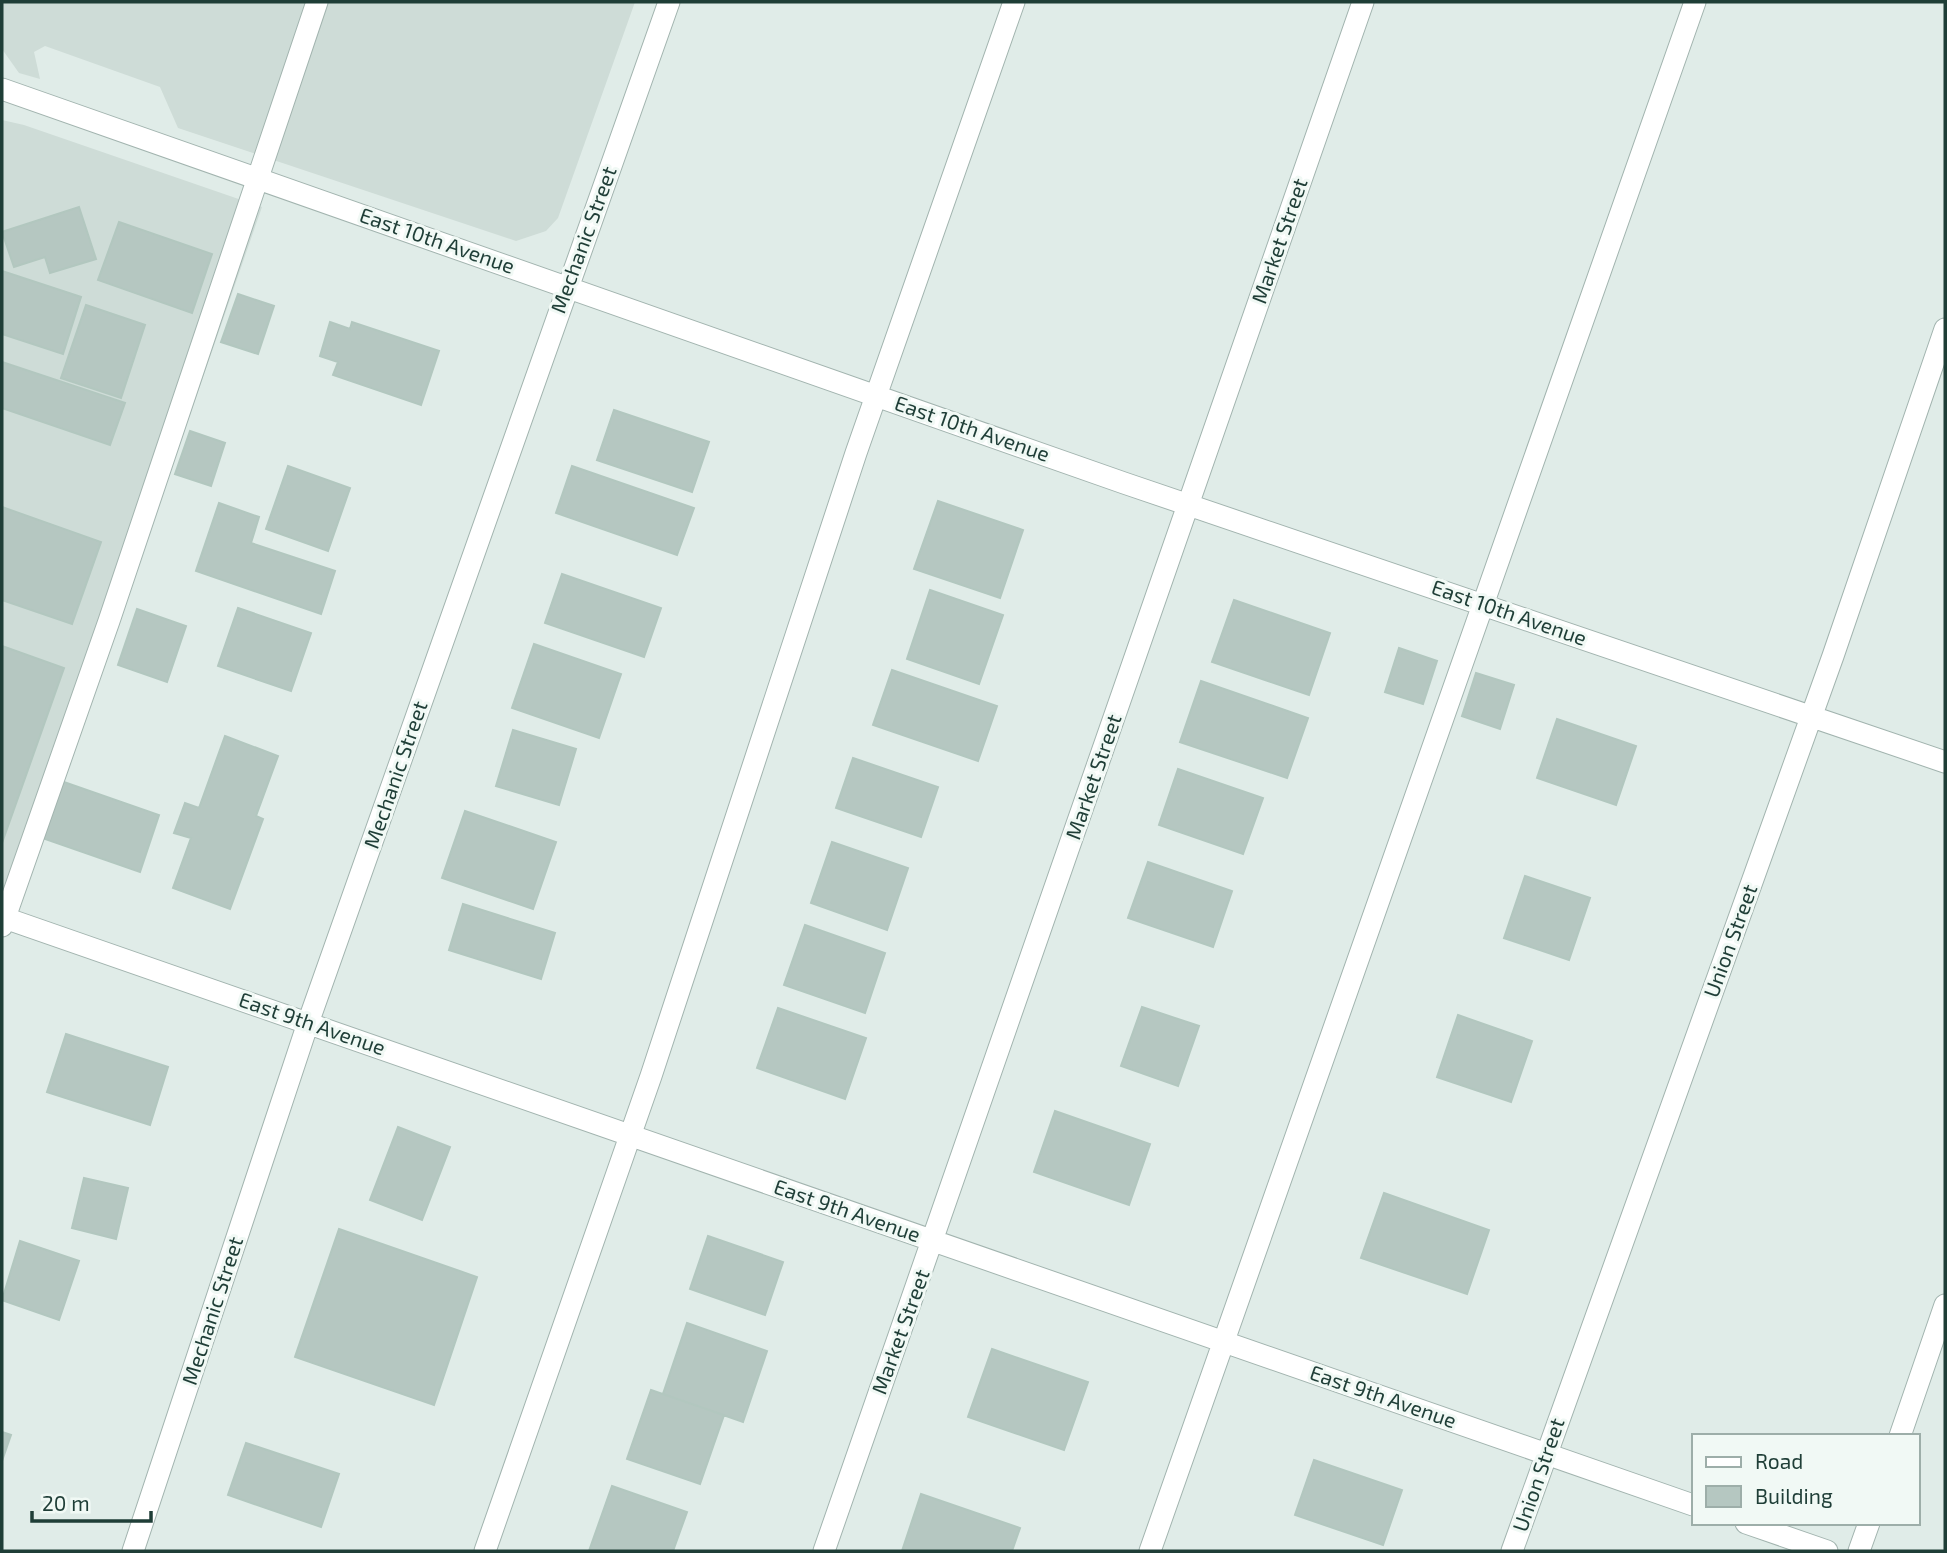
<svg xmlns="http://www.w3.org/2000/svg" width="1947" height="1553" font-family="'Exo 2',sans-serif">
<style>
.built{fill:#cedcd7}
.building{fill:#b5c7c1;stroke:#b2c7bf;stroke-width:2}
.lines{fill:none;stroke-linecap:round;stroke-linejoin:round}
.minor-casing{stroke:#a2b4af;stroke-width:23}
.minor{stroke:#fff;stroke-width:21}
.labels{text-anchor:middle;stroke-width:6;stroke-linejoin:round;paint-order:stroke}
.street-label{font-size:21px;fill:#1f3e37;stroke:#f1f9f5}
</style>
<rect width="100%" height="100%" fill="#e0ece8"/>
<!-- built -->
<path class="built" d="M2,2h633l-77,216 -12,13 -30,10 -338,-113 -18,-41 -115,-41 -11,6 6,27 -21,-6 -17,-24z
M2,120l22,5 238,82 -239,690 -21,-8z"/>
<!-- building -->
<path class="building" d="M79,207l17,52 -46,14 -5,-16 -31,10 -12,-35z
M119,222l93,32 -20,59 -94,-33z
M2,271l79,26 -18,57 -61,-20z
M238,294l36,12 -16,48 -37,-12z
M86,305l59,20 -24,73 -60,-20z
M330,322l20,7 2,-7 87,29 -18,54 -88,-30 5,-13 -18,-6z
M2,362l123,41 -15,42 -108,-37z
M614,410l95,32 -17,50 -95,-32z
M190,431l35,12 -14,43 -36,-12z
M288,466l62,22 -22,63 -62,-22z
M572,466l122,42 -17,47 -121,-42z
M938,501l85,29 -23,68 -86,-29z
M219,503l40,14 -8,26 84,28 -14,43 -125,-43z
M2,507l99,35 -29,82 -70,-24z
M562,574l99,34 -17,49 -99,-34z
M930,590l73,25 -24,69 -72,-25z
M1234,600l96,33 -21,62 -97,-33z
M238,608l73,25 -20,58 -73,-25z
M137,609l49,17 -19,56 -49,-17z
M534,644l87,30 -22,64 -87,-30z
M2,646l62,22 -62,175z
M1399,648l38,13 -14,43 -38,-12z
M892,670l105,36 -19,55 -105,-36z
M1476,673l38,12 -14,44 -38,-13z
M1201,681l107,37 -21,60 -107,-36z
M1557,719l79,27 -20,59 -79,-27z
M513,730l63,19 -17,56 -63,-19z
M225,736l53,20 -22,60 7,3 -33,90 -57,-21 18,-50 -17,-5 11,-30 14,5z
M853,758l85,29 -17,50 -85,-29z
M1178,769l85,29 -20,56 -84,-29z
M61,781l98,34 -19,57 -98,-34z
M465,811l91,31 -23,67 -91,-31z
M832,842l76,26 -21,62 -76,-27z
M1148,862l84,29 -19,56 -85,-29z
M1525,876l65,22 -21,62 -65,-22z
M463,904l92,29 -14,46 -92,-29z
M805,925l80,28 -20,60 -81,-28z
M1142,1007l57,19 -21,60 -57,-20z
M778,1008l88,30 -21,61 -88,-31z
M1458,1015l74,26 -21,61 -74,-25z
M66,1034l102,33 -18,58 -103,-33z
M1055,1111l95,33 -21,61 -95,-33z
M398,1127l52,20 -28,73 -52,-20z
M84,1178l44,10 -12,51 -44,-11z
M1384,1193l105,37 -22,64 -106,-36z
M339,1229l138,48 -43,128 -139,-48z
M708,1236l75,26 -18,53 -75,-26z
M20,1241l59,20 -20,59 -57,-20z
M687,1323l80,28 -24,71 -80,-28z
M992,1349l96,33 -24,68 -96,-33z
M651,1390l73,25 -24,69 -73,-25z
M2,1432l9,3 -9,26z
M246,1443l93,31 -18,53 -93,-32z
M1314,1460l88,30 -19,55 -88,-30z
M612,1486l75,26 -14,39h-84z
M921,1494l99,34 -8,23h-110z"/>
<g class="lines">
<defs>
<path id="minor" d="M2,89l1122,394 821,279
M2,917l1691,588
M2,926l107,-305 208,-619
M1900,1436l45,-131
M1746,1523l81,28
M133,1551l175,-528 361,-1021
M485,1551l166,-475 205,-623 158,-451
M824,1551l539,-1549
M1150,1551l545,-1549
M1512,1551l321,-895 112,-327
M1859,1551l10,-28"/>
</defs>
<!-- minor casing -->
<use href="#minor" class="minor-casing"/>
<!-- minor -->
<use href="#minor" class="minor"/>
</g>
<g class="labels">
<!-- street labels -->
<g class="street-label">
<text transform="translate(584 240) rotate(-70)" y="7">Mechanic Street</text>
<text transform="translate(437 241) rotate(19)" y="7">East 10th Avenue</text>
<text transform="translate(1280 241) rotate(-71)" y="7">Market Street</text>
<text transform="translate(972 429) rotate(19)" y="7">East 10th Avenue</text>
<text transform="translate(1509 613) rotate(19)" y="7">East 10th Avenue</text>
<text transform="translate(396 775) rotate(-71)" y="7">Mechanic Street</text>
<text transform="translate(1094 777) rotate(-71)" y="7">Market Street</text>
<text transform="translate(1731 941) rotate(-70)" y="7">Union Street</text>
<text transform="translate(312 1024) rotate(19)" y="7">East 9th Avenue</text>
<text transform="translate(847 1211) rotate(19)" y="7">East 9th Avenue</text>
<text transform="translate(213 1311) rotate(-72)" y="7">Mechanic Street</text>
<text transform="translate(901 1332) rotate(-70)" y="7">Market Street</text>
<text transform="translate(1383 1397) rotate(19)" y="7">East 9th Avenue</text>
<text transform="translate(1539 1475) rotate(-71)" y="7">Union Street</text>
</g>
</g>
<!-- border -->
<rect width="1947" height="1553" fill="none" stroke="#1f3e37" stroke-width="7"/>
<!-- legend -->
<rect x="1692" y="1434" width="228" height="91" fill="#f1f9f5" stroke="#9daea9" stroke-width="2"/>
<rect x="1706" y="1457" width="35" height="10" fill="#ffffff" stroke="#9daea9" stroke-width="2"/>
<text x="1755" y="1469" font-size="21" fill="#1f3e37">Road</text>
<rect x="1706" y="1486" width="35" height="21" fill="#b5c7c1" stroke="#9daea9" stroke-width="2"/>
<text x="1755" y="1504" font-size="21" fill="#1f3e37">Building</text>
<!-- scale -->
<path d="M32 1511v10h119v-10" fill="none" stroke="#1f3e37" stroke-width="3.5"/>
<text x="42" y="1511" font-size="21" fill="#1f3e37" stroke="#f1f9f5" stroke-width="5" paint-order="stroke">20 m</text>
</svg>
